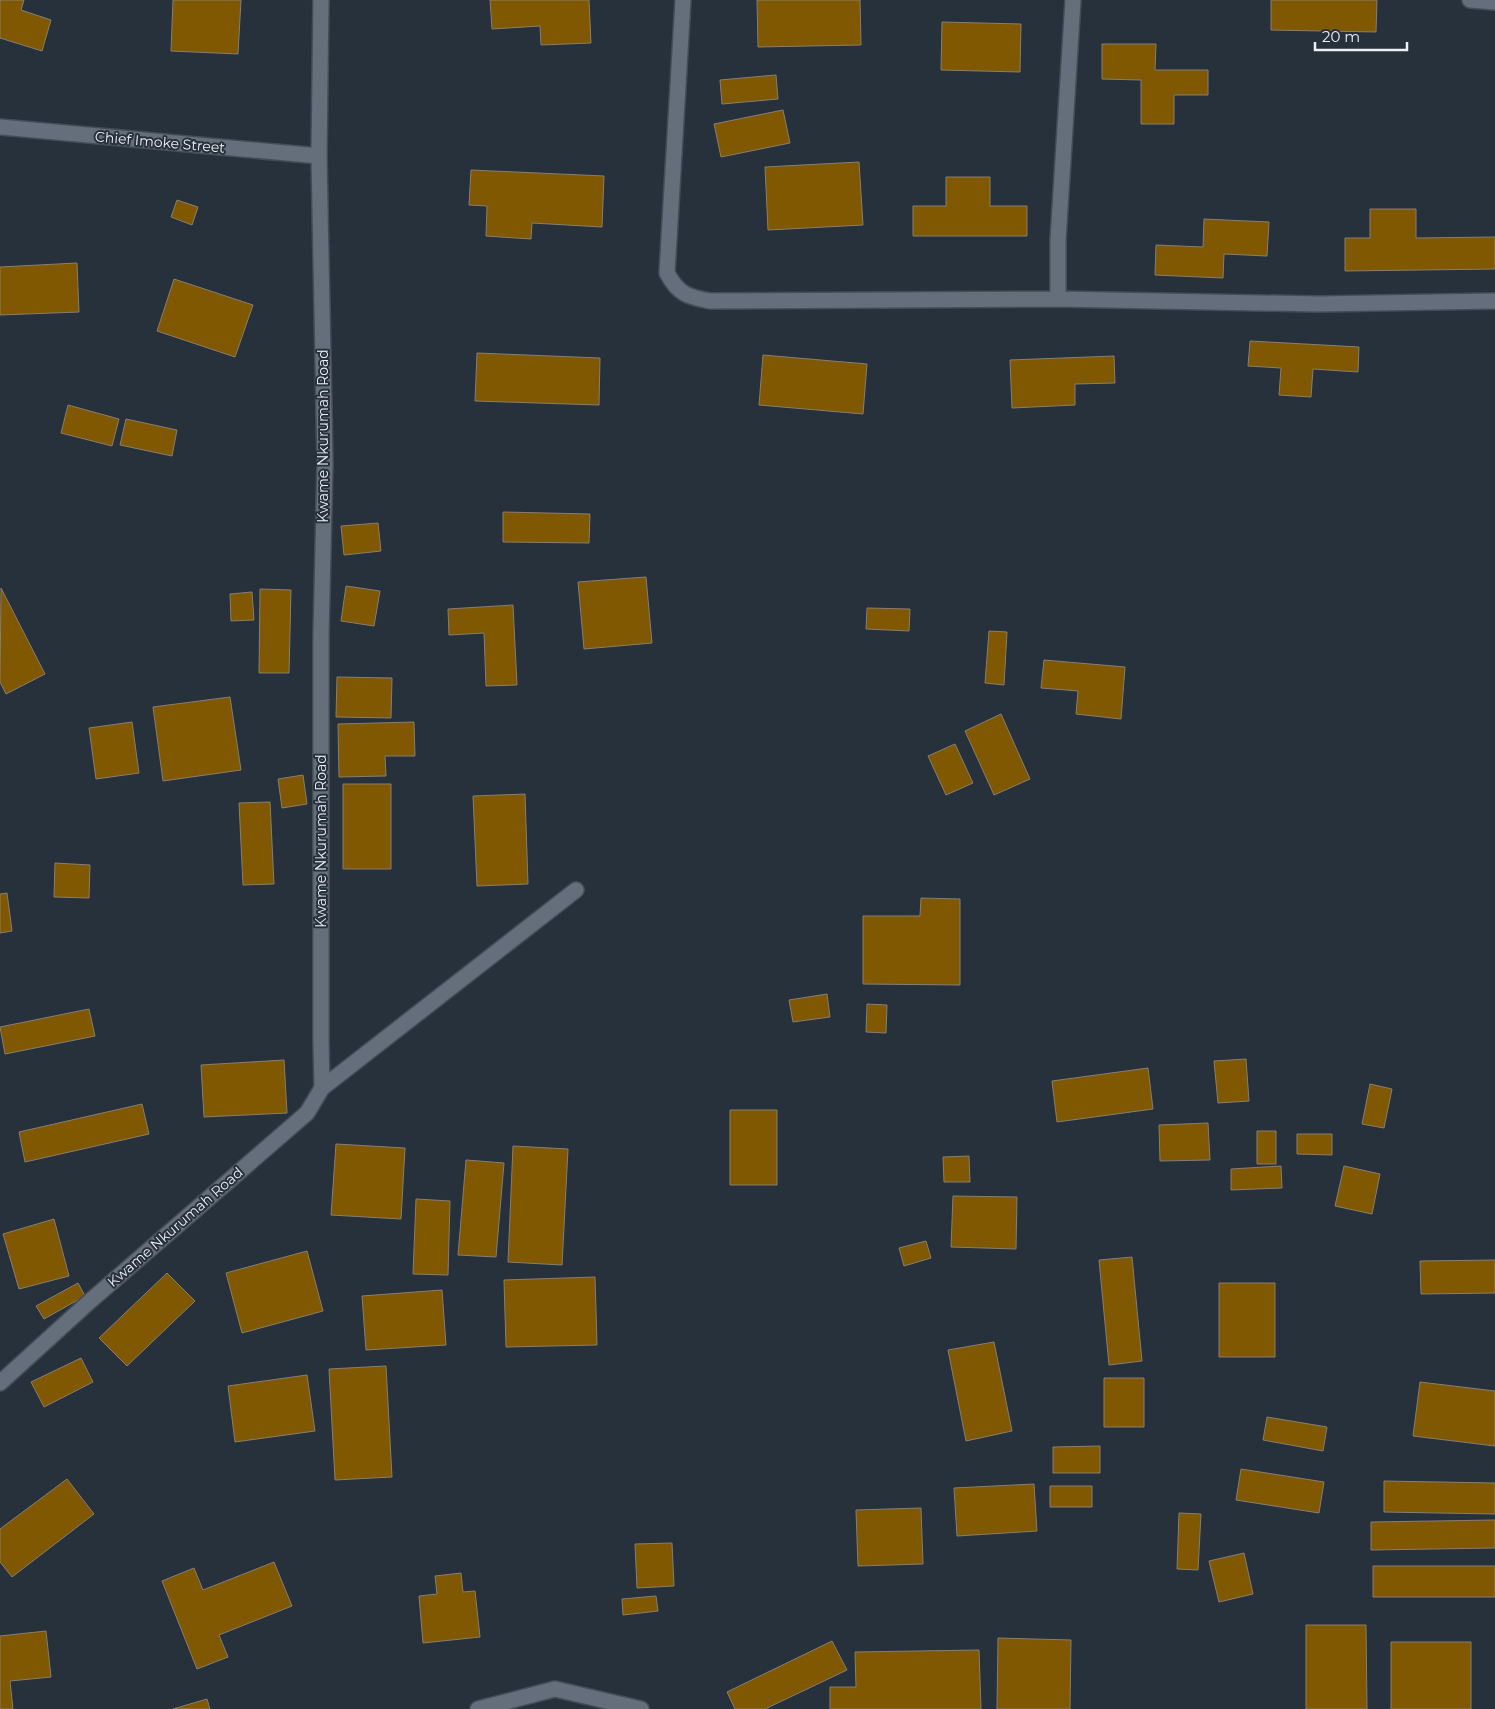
<svg xmlns="http://www.w3.org/2000/svg" width="1495" height="1709" font-family="Montserrat,sans-serif">
<style>
.building{fill:#7f5801;stroke:#887e70}
.lines{fill:none;stroke-linecap:round;stroke-linejoin:round}
.minor-casing{stroke:#444d56;stroke-width:18}
.minor{stroke:#646f7b;stroke-width:15}
.labels{text-anchor:middle;stroke-width:4;stroke-linejoin:round;paint-order:stroke}
.street-label{font-size:14px;fill:#eaf0f8;stroke:#27313c}
</style>
<rect width="100%" height="100%" fill="#27313c"/>
<!-- building -->
<path class="building" d="M0,0h24l-3,10 30,10 -9,31 -42,-13z
M173,0h68l-3,54 -67,-3z
M490,0h99l2,43 -50,2 -1,-19 -48,3z
M757,0h103l1,45 -103,2z
M1271,0h106l-1,32 -105,-2z
M942,22l79,2 -1,48 -79,-2z
M1102,44h54l-1,26h53v25h-34v29h-33v-44l-39,-1z
M776,75l2,24 -56,5 -2,-24z
M783,110l7,33 -69,14 -7,-33z
M859,162l4,63 -95,5 -3,-63z
M471,170l133,6 -2,51 -70,-4 -1,16 -45,-3 1,-30 -18,-1z
M946,177h44v29h37v30h-114v-30h33z
M177,200l21,7 -6,18 -21,-8z
M1370,209h46v29l79,-1v32l-150,2v-33h25z
M1204,219l65,3 -2,34 -43,-2 -1,24 -68,-3 1,-30 47,2z
M77,263l2,49 -79,3v-48z
M174,279l79,26 -18,52 -78,-26z
M1250,341l109,6 -1,25 -45,-3 -2,28 -32,-2 2,-27 -33,-2z
M477,353l123,5 -1,47 -124,-4z
M763,355l104,9 -4,50 -104,-9z
M1114,356l1,27 -40,1v21l-63,3 -2,-48z
M68,405l51,14 -7,27 -51,-13z
M126,419l51,11 -5,26 -52,-11z
M503,512l87,2 -1,29 -86,-1z
M378,523l3,28 -37,4 -3,-29z
M646,577l6,66 -68,6 -6,-67z
M346,586l34,5 -6,35 -33,-5z
M1,588l44,86 -39,20 -6,-12z
M260,589l31,1 -2,83h-30z
M252,592l2,28 -23,1 -1,-27z
M513,605l4,80 -31,1 -2,-53 -35,2 -1,-26z
M867,608l43,1 -1,22 -43,-2z
M989,631l18,1 -3,53 -19,-2z
M1044,660l81,7 -4,52 -45,-5 2,-23 -37,-3z
M337,677l55,1 -1,40 -55,-1z
M230,697l11,73 -78,11 -10,-74z
M1001,714l29,65 -36,16 -29,-64z
M132,722l7,51 -43,6 -7,-51z
M414,722l1,34h-30l1,20 -47,1 -1,-53z
M955,744l18,39 -27,12 -18,-39z
M303,775l4,29 -25,4 -4,-29z
M343,784h48v85h-48z
M525,794l3,90 -51,2 -4,-90z
M270,802l4,82 -31,1 -4,-82z
M55,863l35,2 -1,33 -35,-1z
M7,893l5,38 -12,2v-39z
M921,898l39,1v86l-97,-1v-68h57z
M827,994l3,23 -37,5 -4,-22z
M867,1004l20,1 -1,28 -20,-1z
M89,1009l6,27 -90,18 -5,-27z
M1246,1059l3,42 -31,2 -4,-42z
M284,1060l3,53 -83,4 -3,-52z
M1148,1068l5,41 -96,13 -5,-41z
M1370,1084l22,5 -8,39 -22,-4z
M142,1104l7,30 -124,28 -6,-30z
M730,1110h47v75h-47z
M1208,1123l2,37 -50,1 -1,-36z
M1257,1131h19v33h-19z
M1297,1134h35v21l-35,-1z
M336,1144l69,4 -4,71 -70,-4z
M513,1146l55,3 -6,116 -54,-3z
M969,1156l1,26h-26l-1,-25z
M466,1160l38,3 -8,94 -38,-2z
M1281,1166l1,22 -51,2v-21z
M1344,1166l36,8 -8,40 -37,-8z
M953,1196l64,1 -1,52 -65,-2z
M416,1199l34,2 -2,74 -35,-1z
M54,1219l15,57 -50,13 -16,-55z
M926,1241l5,17 -27,8 -5,-18z
M307,1251l16,60 -81,22 -16,-60z
M1132,1257l10,104 -33,4 -10,-105z
M1495,1260v33l-74,1 -1,-33z
M167,1273l28,28 -68,65 -28,-28z
M595,1277l2,68 -91,2 -2,-67z
M78,1283l7,13 -41,23 -8,-13z
M1219,1283h56v74h-56z
M442,1290l4,55 -80,5 -4,-54z
M994,1342l18,89 -46,10 -18,-91z
M81,1358l12,24 -49,25 -13,-25z
M386,1366l6,111 -57,3 -6,-111z
M307,1375l8,56 -80,11 -7,-56z
M1104,1378h40v49h-40z
M1420,1382l75,9v55l-82,-10z
M1267,1417l60,10 -4,24 -60,-11z
M1100,1446v27h-47v-26z
M1241,1469l83,13 -5,31 -83,-13z
M67,1479l27,35 -82,63 -12,-15v-33z
M1384,1481l111,2v31l-111,-2z
M1034,1484l3,47 -80,5 -3,-48z
M1050,1486h42v21h-42z
M921,1508l2,56 -65,2 -2,-56z
M1179,1513l22,1 -3,56 -21,-1z
M1495,1520v28l-124,2v-28z
M672,1543l2,43 -37,2 -2,-44z
M1244,1553l9,41 -34,8 -10,-41z
M274,1562l18,44 -73,29 9,22 -31,12 -35,-88 32,-13 9,22z
M1373,1566h122v31h-122z
M461,1573l2,19 12,-1 5,46 -57,6 -4,-47 18,-2 -2,-18z
M656,1596l2,15 -35,4 -1,-16z
M1306,1625h60l1,84h-61z
M46,1631l5,46 -41,4 3,28h-13v-73z
M998,1638l73,2 -1,69h-73z
M832,1641l15,29 -82,39h-30l-8,-17z
M1391,1642h80v67h-80z
M979,1650l2,59h-151v-22h26l-1,-35z
M207,1699l3,10h-37z"/>
<g class="lines">
<defs>
<path id="minor" d="M683,0l-16,273c11,21 21,24 43,28l348,-2 259,5 178,-3
M1470,0l25,2
M0,127l319,29
M1058,299v-59l15,-240
M322,1088l254,-198
M0,1383l89,-81 218,-189 15,-25 -1,-46v-407l4,-172 -6,-307 2,-156
M478,1709l77,-20 86,20"/>
</defs>
<!-- minor casing -->
<use href="#minor" class="minor-casing"/>
<!-- minor -->
<use href="#minor" class="minor"/>
</g>
<g class="labels">
<!-- street labels -->
<g class="street-label">
<text transform="translate(160 142) rotate(5)" y="5">Chief Imoke Street</text>
<text transform="translate(323 436) rotate(-90)" y="5">Kwame Nkurumah Road</text>
<text transform="translate(321 841) rotate(-90)" y="5">Kwame Nkurumah Road</text>
<text transform="translate(175 1227) rotate(-41)" y="5">Kwame Nkurumah Road</text>
</g>
</g>
<!-- scale -->
<path d="M1315 42v8h92v-8" fill="none" stroke="#eaf0f8" stroke-width="2.5"/>
<text x="1322" y="42" font-size="15" fill="#eaf0f8" stroke="#27313c" stroke-width="4" paint-order="stroke">20 m</text>
</svg>
